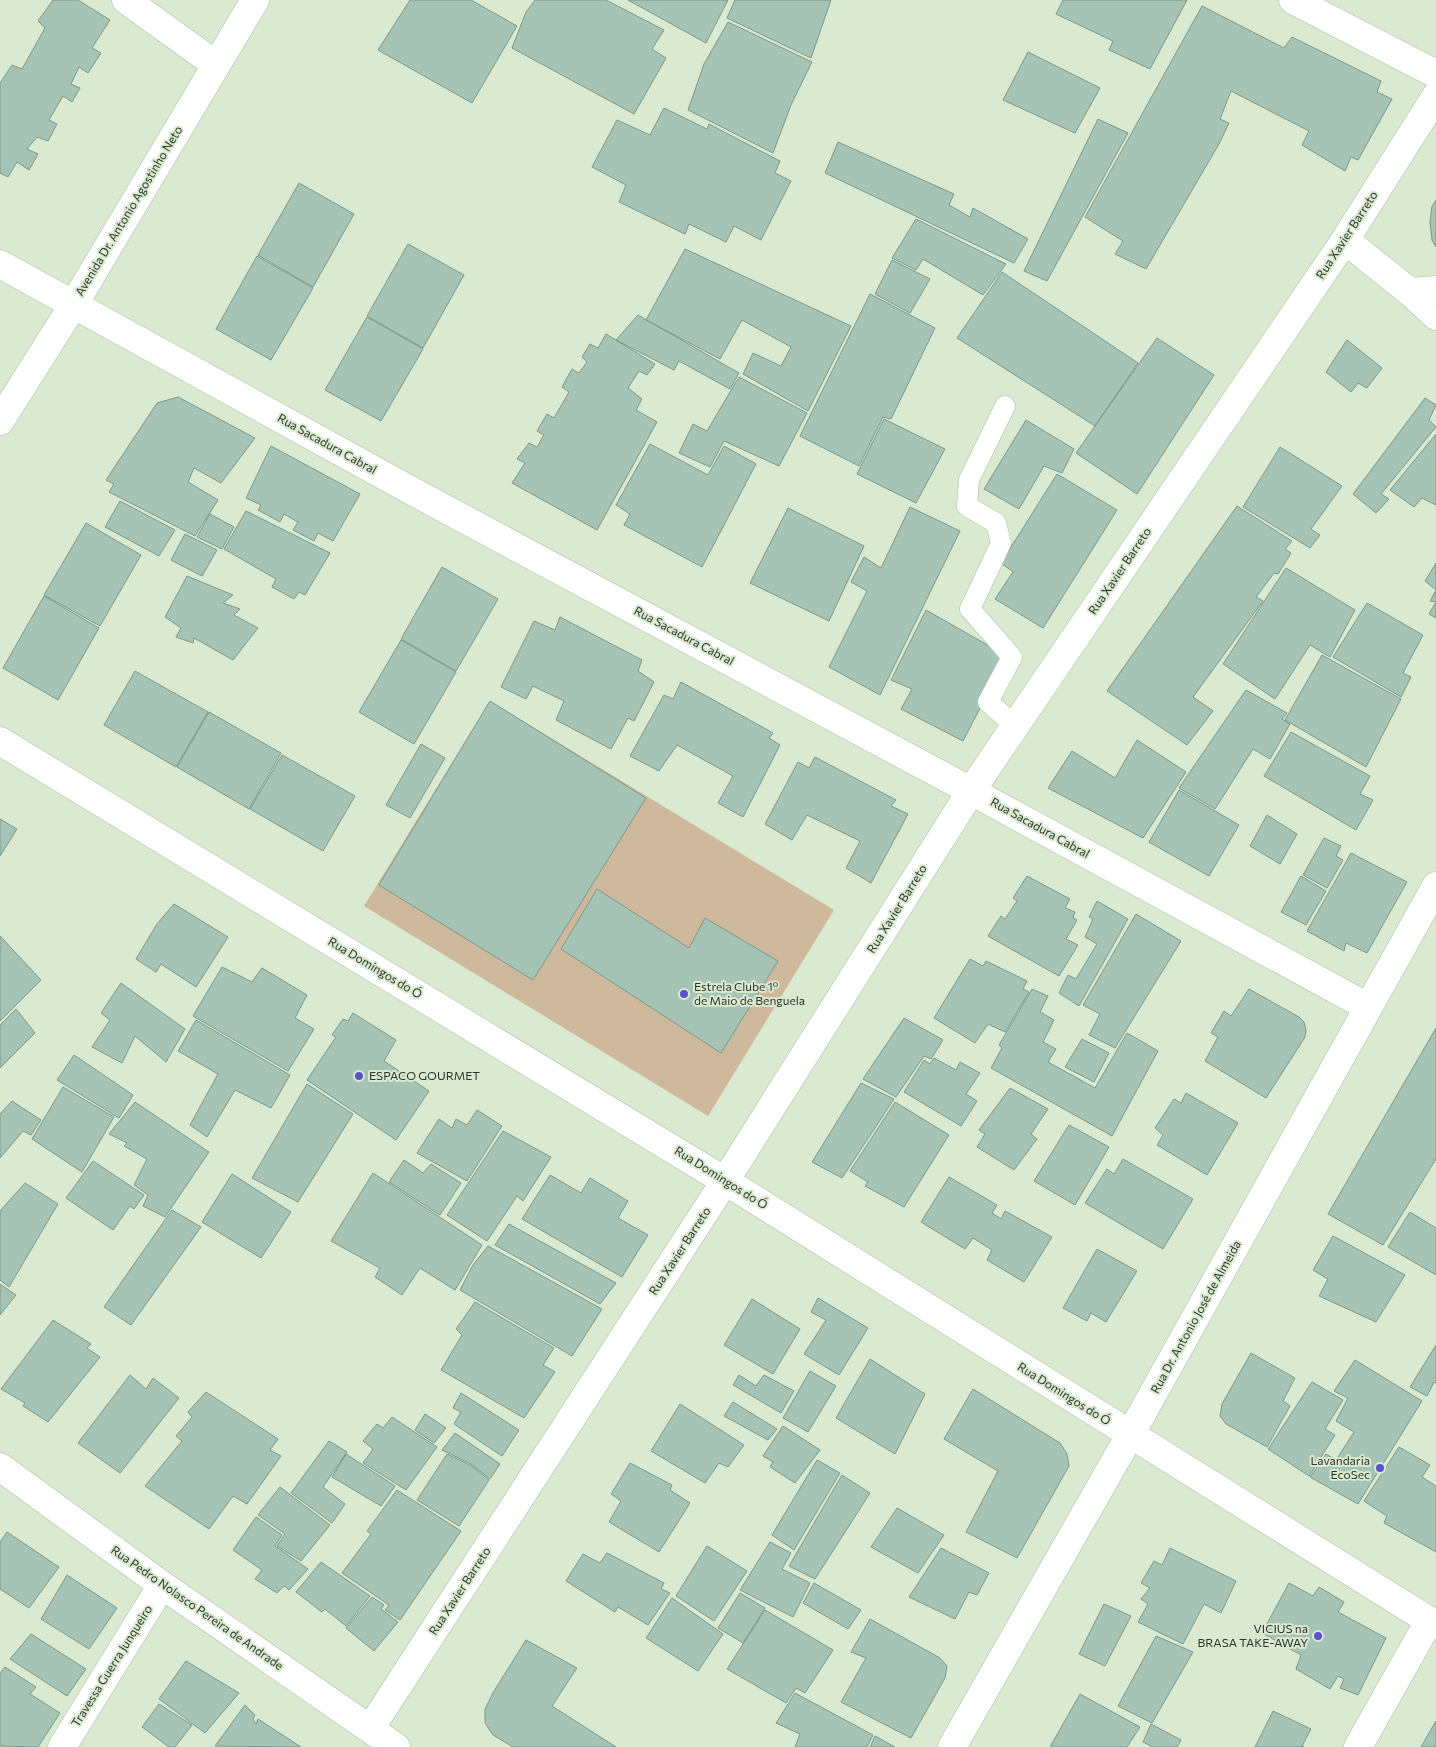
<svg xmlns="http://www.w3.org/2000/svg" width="1436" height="1747" font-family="Commissioner,sans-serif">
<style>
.green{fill:#ceb99d}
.building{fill:#a6c4b5;stroke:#7b988a}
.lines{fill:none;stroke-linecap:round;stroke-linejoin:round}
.lane-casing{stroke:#adbda5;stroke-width:21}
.street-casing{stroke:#adbda5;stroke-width:29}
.secondary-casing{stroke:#adbda5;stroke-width:29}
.lane{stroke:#fff;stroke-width:20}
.street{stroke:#fff;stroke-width:28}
.secondary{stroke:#fff;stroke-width:28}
.poi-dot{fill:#5e51ca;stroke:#daead1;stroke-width:2}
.labels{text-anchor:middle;stroke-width:4;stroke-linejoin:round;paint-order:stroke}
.street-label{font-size:12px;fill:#2f352c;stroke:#daead1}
.poi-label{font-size:12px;fill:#2f352c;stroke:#daead1;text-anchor:start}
</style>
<rect width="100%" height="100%" fill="#daead1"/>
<!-- green -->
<path class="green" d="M490,701l344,209 -126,206 -344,-210z"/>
<!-- building -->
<path class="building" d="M53,0h25l32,20 -18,28 9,5 -13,20 -9,-6 -8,17 9,4 -8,14 -9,-6 -14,24 8,4 -9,17 -11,-4 -10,12 11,5 -9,16 -12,-8 -9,15 -8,-4v-90l12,-18 10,4 23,-41 -7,-7z
M410,0h61l46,26 -45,77 -94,-53z
M535,0h71l58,30 -12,19 14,9 -32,56 -122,-66 14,-36z
M628,0h100l-22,43z
M735,0h96l-20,58 -84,-40z
M1063,0h124l-37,69 -41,-19 4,-9 -57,-27z
M1202,6l82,42 8,-11 89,44 -4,11 15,7 -34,61 -7,-3 -6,14 -43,-26 7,-14 -78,-40 -11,28 9,4 -10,21 -73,125 -31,-15 8,-13 -38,-24z
M728,22l84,40 -21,43 -18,48 -85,-43 16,-46z
M1028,52l72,36 -25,45 -72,-33z
M664,108l43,21 2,-5 71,37 -5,12 16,8 -30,59 -27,-14 -8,16 -37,-18 -4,10 -66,-32 7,-17 -34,-18 25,-47 33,15z
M1098,119l30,14 -81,148 -23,-10z
M838,142l116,52 -5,11 21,12 3,-9 55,31 -14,24 -189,-90z
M299,183l55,31 -41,73 -55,-32z
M1436,200v47l-4,-7 -2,-18 2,-16z
M916,219l90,45 -23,31 -60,-36 -7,11 -24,-12z
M408,244l56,31 -41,73 -56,-32z
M685,249l166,77 -43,85 -65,-37 10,-21 28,13 10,-19 -49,-27 -22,39 -74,-39z
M257,256l56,32 -42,72 -55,-31z
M892,260l38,19 -20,34 -35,-19z
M1002,272l136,91 -43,63 -138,-88z
M870,294l65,34 -44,91 -8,-2 -24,49 -59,-30z
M638,315l101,58 -9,16 -51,-28 -5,9 -58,-30z
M367,317l56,32 -42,72 -56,-31z
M606,334l49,30 -8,11 -8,-4 -11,17 14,11 -6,11 21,12 -60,108 -85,-47 13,-20 -8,-4 12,-16 8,4 7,-12 -7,-4 10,-17 7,4 15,-26 -7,-5 10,-18 7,4 8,-11 -5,-5 8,-13 8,4z
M1157,338l57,37 -77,119 -61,-41z
M1347,340l35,28 -15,20 -9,-5 -7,9 -25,-20z
M739,377l68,36 -28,53 -55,-25 -14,26 -31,-14 14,-29 14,7z
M178,397l77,41 -34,45 -27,-15 -6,14 30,18 -23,36 -86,-44 5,-8 -8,-4 51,-77z
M1425,398l11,7 -7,15 7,7 -55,67 8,5 -13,14 -23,-19z
M884,419l61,30 -29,54 -59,-29z
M1026,420l48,29 -12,24 -18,-7 -25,43 -35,-20z
M1436,434v71l-14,-7 -8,9 -24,-17z
M650,444l58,31 16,-29 32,18 -54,103 -78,-42 6,-11 -14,-9z
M271,446l89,48 -27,47 -15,-8 -4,8 -21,-11 5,-8 -14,-8 -4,8 -22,-12 3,-5 -15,-7z
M1280,447l62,39 -31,43 9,6 -10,13 -67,-41z
M1057,474l60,36 -74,118 -48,-29 18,-27 -12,-9z
M120,501l55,29 -16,26 -54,-29z
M1237,506l55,35 -7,8 6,4 -13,21 -4,-1 -18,24 7,4 -70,96 20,14 -26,34 -80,-54z
M910,507l50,24 -80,164 -51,-28 38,-76 -16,-9 13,-25 17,11z
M788,508l76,38 -35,75 -79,-38z
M246,511l84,42 -25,42 -6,-3 -5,7 -22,-12 4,-8 -52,-30z
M210,514l24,13 -12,22 -25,-12z
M86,523l55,32 -41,71 -56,-31z
M185,534l32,16 -15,26 -31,-16z
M1436,563v55l-7,-4 7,-12 -6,-1 6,-11 -11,-9z
M442,567l56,32 -42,72 -55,-32z
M1286,568l69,42 -25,47 -20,-12 -35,54 -52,-35z
M187,576l46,19 -10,8 17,6 -6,6 24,13 -25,32 -39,-22 -1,5 -17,-6 5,-9 -16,-11z
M44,596l55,32 -41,72 -55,-32z
M1367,603l56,32 -20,38 8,4 -10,20 -68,-40z
M926,610l81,46 -44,85 -62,-32 11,-20 -21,-9z
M560,617l82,43 -4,11 16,11 -20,39 -6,-3 -17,31 -55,-29 8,-19 -31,-15 -7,13 -25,-12 33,-66 21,9z
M401,640l55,32 -42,72 -55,-32z
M1322,655l79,44 -35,68 -81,-47z
M135,671l73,41 -32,55 -72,-42z
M681,682l92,51 -4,5 11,7 -37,72 -25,-14 15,-27 -56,-31 -18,26 -29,-15 34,-61 9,4z
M1246,690l41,23 -5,6 8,5 -20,35 -17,-10 -38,60 -36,-21z
M490,701l156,97 -113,182 -154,-95z
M209,712l72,41 -32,56 -72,-42z
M1291,732l79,44 -10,18 13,6 -17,30 -92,-54z
M1137,740l49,32 -43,66 -95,-50 24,-37 43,27z
M421,744l24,14 -35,60 -24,-13z
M282,755l73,41 -32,55 -73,-42z
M815,757l81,43 -5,6 17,8 -37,69 -25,-15 14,-27 -53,-26 -15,25 -27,-16 33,-62 11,6z
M1179,790l60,35 -30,51 -60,-34z
M1267,815l30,19 -17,30 -30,-18z
M0,819l17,10 -17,27z
M1324,838l17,8 -5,10 7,4 -16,28 -24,-13z
M1351,853l56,29 -40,71 -21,-10 -2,8 -37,-20z
M1027,876l43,23 -5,9 10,4 -2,6 4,2 -11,19 12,6 -19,31 -71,-40 13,-20 4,3 12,-18 -4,-3z
M1301,876l25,15 -20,34 -25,-13z
M597,889l92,59 16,-30 73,43 -57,92 -160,-104z
M1097,901l31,18 -49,87 -20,-13 9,-18 8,4 21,-35 -12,-7 8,-18 -4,-2z
M174,904l54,33 -32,50 -35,-23 -5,8 -20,-13 21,-35z
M1136,914l45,27 -66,107 -26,-13 11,-21 -17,-9z
M0,936l41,44 -41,41z
M970,959l13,7 3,-5 41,20 -4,8 6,3 -24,40 -17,-8 -13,19 -41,-25z
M222,967l30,15 10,-14 45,27 -12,23 19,11 -26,42 -95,-55z
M121,983l64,46 -19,33 -31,-26 -13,27 -30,-16 18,-27 -9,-7z
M1032,989l16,7 -8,16 14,8 -11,22 13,7 -8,13 47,26 32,-55 31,18 -46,85 -121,-68 11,-20 -3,-3z
M1249,989l50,28 5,5 2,8 -1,7 -39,61 -61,-37 13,-24 -7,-4 13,-22 7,5z
M16,1009l19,24 -35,35v-43z
M353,1013l43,27 -12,21 45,30 -33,49 -89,-60 29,-43 -4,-2 11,-16 5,2z
M904,1018l39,22 -12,19 -7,-3 -28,41 -33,-18z
M196,1020l94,55 -19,33 -36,-18 -28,47 -17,-12 28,-51 -40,-23z
M1436,1028v131l-53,86 -55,-31z
M1082,1039l27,14 -15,29 -29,-15z
M74,1055l59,40 -14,23 -62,-38z
M934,1058l22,12 4,-8 20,11 -14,21 11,7 -16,25 -57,-34 20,-32 6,4z
M861,1083l33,16 -52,79 -30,-16z
M307,1084l46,30 -55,88 -46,-24z
M63,1087l51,30 -32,55 -50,-33z
M1010,1088l38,21 -17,25 6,5 -23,31 -37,-23 8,-13 -6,-4z
M1186,1093l52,30 -31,52 -50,-30 6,-10 -8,-7 19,-29 7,4z
M12,1101l29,19 -10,15 -8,-4 -23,27v-44z
M135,1102l74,50 -44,65 -22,-11 5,-11 -14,-10 13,-26 -23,-13 3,-3 -18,-9z
M895,1102l54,33 -45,72 -39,-21 3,-4 -18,-11z
M477,1110l25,16 -35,55 -50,-28 22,-34 13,9 4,-9 11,6z
M1069,1125l40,22 -34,58 -41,-24z
M503,1131l48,26 -28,44 -6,-5 -30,45 -40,-26z
M1123,1159l70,40 -30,50 -78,-46 22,-34 7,5z
M404,1160l19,13 8,-9 30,19 -21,32 -51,-33z
M93,1161l51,34 -10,14 -4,-3 -17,24 -47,-32z
M373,1173l109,72 -27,45 -35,-22 -18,27 -27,-18 5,-9 -49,-27z
M232,1174l59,38 -30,46 -59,-36z
M550,1175l31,18 9,-15 38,23 -10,17 30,17 -26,42 -100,-58z
M949,1177l48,28 -5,8 9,6 4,-8 47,26 -28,45 -37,-22 5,-10 -19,-12 -8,11 -44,-27z
M25,1183l33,21 -49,83 -9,-7v-69z
M172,1210l29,17 -70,98 -27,-18z
M1410,1212l26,16v47l-48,-28z
M509,1224l107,59 -16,21 -105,-59z
M1333,1236l72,39 -29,47 -57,-26 9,-17 -15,-9z
M488,1246l114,63 -30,47 -112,-66 13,-25z
M1097,1249l40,22 -31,51 -15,-9 -4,8 -24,-13z
M0,1284l16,11 -16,20z
M818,1298l50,30 -29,47 -35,-21 22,-34 -15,-8z
M752,1299l48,30 -27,45 -49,-29z
M475,1302l79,46 -11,17 12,7 -31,46 -83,-48 21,-35 -6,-6z
M53,1320l38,24 -4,4 13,9 -52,65 -25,-16 2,-3 -24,-14z
M1436,1345v38l-2,-1 -7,14 -17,-9z
M1251,1353l44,25 -12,23 7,5 -23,41 -41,-23 -6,-8 2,-12z
M870,1359l55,35 -30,60 -59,-36z
M1355,1360l67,41 -64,103 -48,-27 16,-23 10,6 18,-28 -18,-11 12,-23 -14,-7z
M810,1371l26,15 -28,46 -25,-14z
M130,1375l16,14 7,-11 26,20 -59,75 -42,-30z
M739,1375l17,11 8,-11 30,16 -13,22 -48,-28z
M1312,1382l31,18 -18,29 10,6 -26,41 -41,-27z
M973,1389l87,54 7,11 2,12 -52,92 -51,-26 32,-61 -54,-32z
M206,1392l72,47 -8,11 11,6 -34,48 -14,-8 -24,33 -64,-43 37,-45 -6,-5 16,-19 -4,-5z
M461,1393l58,37 -17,26 -48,-32 7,-12 -8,-4z
M733,1402l44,27 -9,11 -44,-24z
M680,1404l64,41 -16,22 -9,-4 -14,20 -54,-32z
M425,1414l21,14 -12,15 -19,-13z
M392,1417l45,30 -31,43 -43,-27 10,-14 -10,-8 14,-17 6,4z
M783,1426l37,24 -25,33 -25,-16 3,-5 -10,-6z
M455,1433l45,31 -10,15 -19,-15 -29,-14z
M329,1441l18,11 -24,35 22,17 -13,19 -41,-30z
M1399,1447l31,18 -8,12 14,9v66l-52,-29 3,-7 -23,-15z
M346,1454l49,32 -14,20 -49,-29z
M447,1454l25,12 17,14 -30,46 -42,-26z
M817,1460l23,13 -46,77 -22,-15z
M630,1463l42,22 -2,5 20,13 -31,49 -50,-30 12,-21 -10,-7z
M842,1475l28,18 -55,86 -26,-13z
M280,1487l50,38 -29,36 -24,-15 8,-12 -27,-19z
M397,1490l64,41 -61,89 -15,-10 4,-5 -47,-32 29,-39 -4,-3z
M897,1508l47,27 -26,38 -47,-26z
M256,1517l26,18 -7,11 33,23 -19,21 -5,-4 -7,7 -22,-14 7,-9 -29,-20z
M7,1532l52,35 -30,41 -29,-19v-47z
M770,1542l21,11 -9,16 28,14 -17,34 -53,-27z
M707,1546l40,25 -33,50 -38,-25z
M941,1548l48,25 -12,22 -8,-3 -14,27 -46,-22z
M1170,1548l66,33 -15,32 -17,-9 -21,40 -45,-22 10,-18 -7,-5 9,-11 -9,-5 13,-22 8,4z
M607,1553l57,30 -3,6 9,4 -22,32 -30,-18 -3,5 -49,-31 17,-27 17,9z
M321,1562l49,34 -24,30 -21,-17 -3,3 -26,-20z
M67,1575l50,33 -28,41 -48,-30z
M814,1583l47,27 -13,19 -45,-26z
M1289,1583l24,13 6,-9 25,15 -6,10 48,26 -28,57 -18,-7 4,-9 -6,-3 -8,13 -34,-20 5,-14 -39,-22z
M740,1593l25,15 -22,35 -25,-15z
M372,1597l12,8 -3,4 17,13 -24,29 -28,-23z
M672,1598l51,36 -25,37 -52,-33z
M1104,1604l27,12 -26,50 -26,-12z
M765,1610l68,40 -28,43 -9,-5 -10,15 -59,-34z
M870,1619l70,39 7,8 -2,12 -34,60 -70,-36 25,-44 -15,-6z
M31,1634l55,35 -19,27 -57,-37z
M1156,1636l37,16 -41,71 -34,-17z
M526,1640l51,28 -25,38 64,41h-103l-20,-12 -8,-12v-14l9,-18z
M186,1661l53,32 -34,40 -46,-34z
M5,1667l31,20 -6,7 30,19 -22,34 -38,-1v-73z
M795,1693l78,42 -6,12h-72l5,-13 -24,-11z
M1080,1694l60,33 -13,20h-77z
M159,1704l33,21 -17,22h-6l-27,-20z
M245,1705l10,10 -2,4 3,5 2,-5 43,28 -86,-1z
M1273,1711l38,18 -9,17 2,1h-49z
M1436,1721v26h-15z
M1151,1724l30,16 -4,7h-24l-10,-5z
M875,1736l20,11h-25z"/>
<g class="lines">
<defs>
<path id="lane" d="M1005,406l-36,74 -2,26 29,17 5,20 -31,66 42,48 -24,45 27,24"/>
<path id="street" d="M126,0l89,64
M1345,240l65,52 26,-2
M0,264l412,227 559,300 397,216
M1410,292l26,24
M0,741l725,440 711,444
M0,1467l162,118 234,162
M370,1729l355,-548 246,-390 374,-551 91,-144
M62,1747l100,-162
M952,1747l178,-312 306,-549
M1358,1747l71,-126"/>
<path id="secondary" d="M1293,0l143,74
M0,421l74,-117 181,-304"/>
</defs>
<!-- lane casing -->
<use href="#lane" class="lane-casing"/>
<!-- street casing -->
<use href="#street" class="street-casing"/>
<!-- secondary casing -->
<use href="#secondary" class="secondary-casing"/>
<!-- lane -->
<use href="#lane" class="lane"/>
<!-- street -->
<use href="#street" class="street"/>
<!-- secondary -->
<use href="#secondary" class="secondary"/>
</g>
<!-- markers -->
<g class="poi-dot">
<circle cx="684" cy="994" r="5"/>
<circle cx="359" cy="1076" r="5"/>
<circle cx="1380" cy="1468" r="5"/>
<circle cx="1318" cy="1636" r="5"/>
</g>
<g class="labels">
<!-- street labels -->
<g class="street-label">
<text transform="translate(129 211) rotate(-59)" y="4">Avenida Dr. Antonio Agostinho Neto</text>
<text transform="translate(1347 235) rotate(-57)" y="4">Rua Xavier Barreto</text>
<text transform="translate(327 444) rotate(29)" y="4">Rua Sacadura Cabral</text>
<text transform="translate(1120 571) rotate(-56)" y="4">Rua Xavier Barreto</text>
<text transform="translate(684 636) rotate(28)" y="4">Rua Sacadura Cabral</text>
<text transform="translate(1040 828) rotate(29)" y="4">Rua Sacadura Cabral</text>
<text transform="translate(897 909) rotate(-58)" y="4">Rua Xavier Barreto</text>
<text transform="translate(375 968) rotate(31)" y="4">Rua Domingos do Ó</text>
<text transform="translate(721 1178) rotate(32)" y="4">Rua Domingos do Ó</text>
<text transform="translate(680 1251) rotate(-57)" y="4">Rua Xavier Barreto</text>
<text transform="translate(1196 1317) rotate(-61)" y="4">Rua Dr. Antonio José de Almeida</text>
<text transform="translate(1064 1394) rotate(32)" y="4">Rua Domingos do Ó</text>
<text transform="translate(460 1591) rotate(-57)" y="4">Rua Xavier Barreto</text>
<text transform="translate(197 1608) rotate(35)" y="4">Rua Pedro Nolasco Pereira de Andrade</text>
<text transform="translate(112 1666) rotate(-58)" y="4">Travessa Guerra Junqueiro</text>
</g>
<!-- poi labels -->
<g class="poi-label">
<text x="694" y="991">Estrela Clube 1º<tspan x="694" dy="14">de Maio de Benguela</tspan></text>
<text x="369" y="1080">ESPACO GOURMET</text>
<text x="1370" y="1465" text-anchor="end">Lavandaria<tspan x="1370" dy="14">EcoSec</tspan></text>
<text x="1308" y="1633" text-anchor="end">VICIUS na<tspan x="1308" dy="14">BRASA TAKE-AWAY</tspan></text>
</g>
</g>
</svg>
